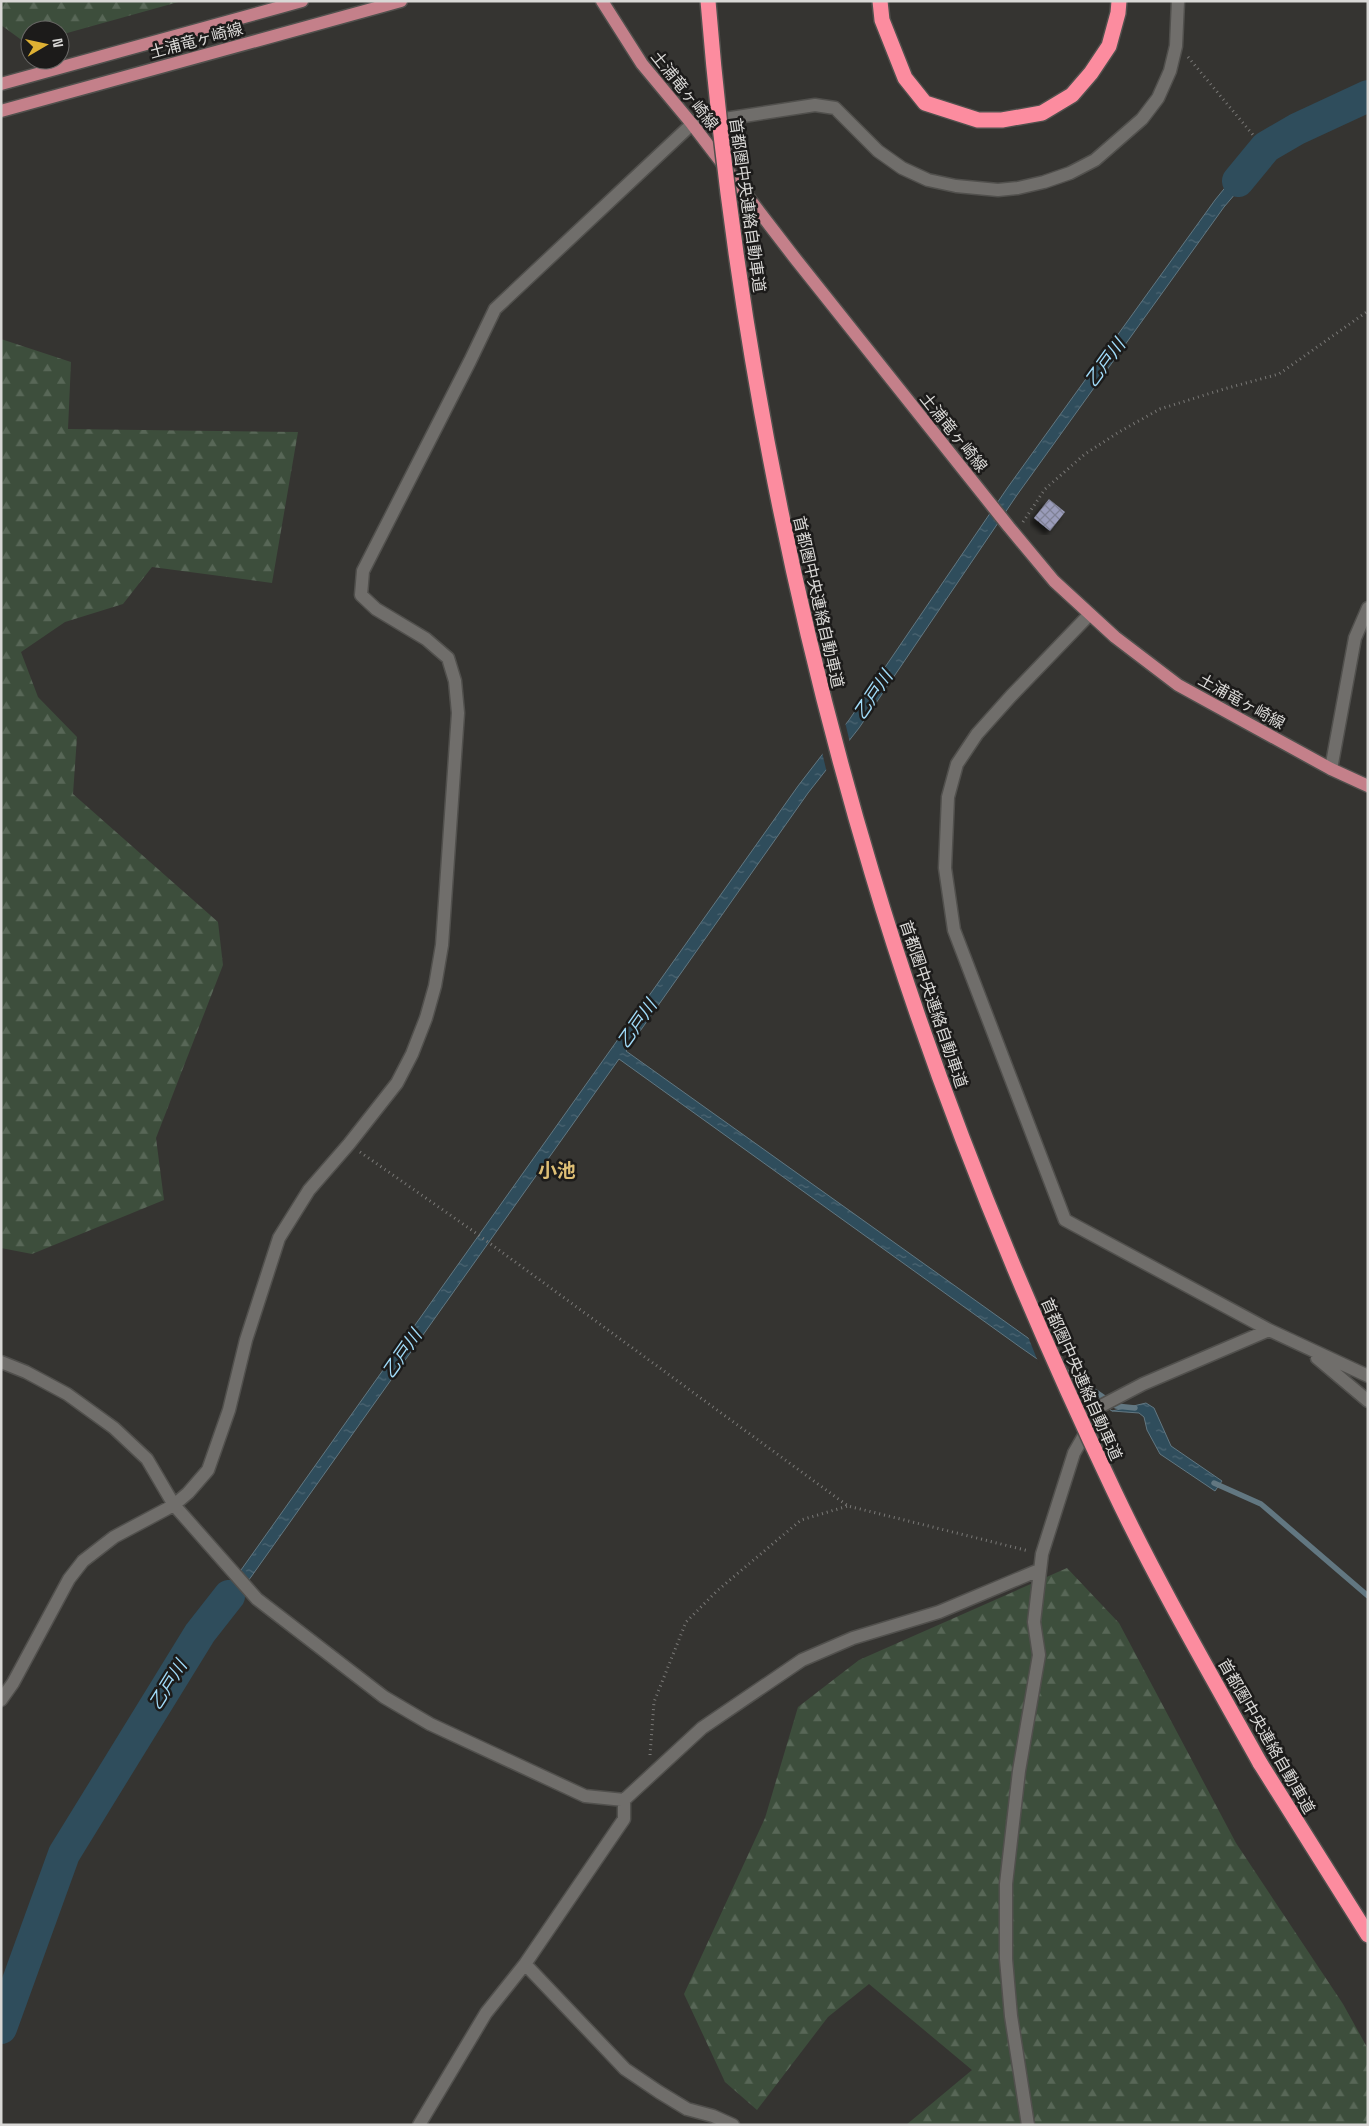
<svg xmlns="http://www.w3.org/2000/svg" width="1369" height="2126" font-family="'Space Grotesk','Noto Sans JP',sans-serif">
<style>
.forest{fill:url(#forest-firs)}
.water{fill:url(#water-ripples);stroke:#627781}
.pier{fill:#353431}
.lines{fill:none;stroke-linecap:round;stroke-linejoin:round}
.stream{stroke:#627781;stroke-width:5.5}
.river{stroke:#2f4d5c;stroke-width:32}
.building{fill:url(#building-cross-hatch);filter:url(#shadow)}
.minor-casing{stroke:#51504d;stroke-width:15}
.major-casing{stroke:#51504d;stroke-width:15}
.highway-casing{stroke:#51504d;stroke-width:18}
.path{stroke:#7a7977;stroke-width:3;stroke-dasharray:1 4;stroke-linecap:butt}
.minor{stroke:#706e6b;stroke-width:12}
.major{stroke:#c4808a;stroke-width:12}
.highway{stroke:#fc8c9f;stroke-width:15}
.highway-bridge-casing{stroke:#51504d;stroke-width:18;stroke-linecap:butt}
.highway-bridge{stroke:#fc8c9f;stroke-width:15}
.labels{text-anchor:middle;stroke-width:5;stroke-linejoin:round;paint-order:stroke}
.street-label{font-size:16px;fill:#d9d8d6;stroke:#1c1b1a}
.water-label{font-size:18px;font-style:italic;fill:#a0dbf9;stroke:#1c1b1a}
.quarter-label{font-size:19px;font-weight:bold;fill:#debf75;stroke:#1c1b1a}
</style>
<defs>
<pattern id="forest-firs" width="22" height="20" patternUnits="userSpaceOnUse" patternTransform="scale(1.25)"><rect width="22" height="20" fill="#3d4e3c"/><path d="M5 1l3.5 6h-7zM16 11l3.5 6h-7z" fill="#586757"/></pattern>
<pattern id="water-ripples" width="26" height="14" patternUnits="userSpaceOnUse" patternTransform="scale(1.25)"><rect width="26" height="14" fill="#2f4d5c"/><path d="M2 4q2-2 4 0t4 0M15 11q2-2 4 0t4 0" fill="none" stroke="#4d6673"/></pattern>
<pattern id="building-cross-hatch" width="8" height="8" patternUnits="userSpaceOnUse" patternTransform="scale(1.25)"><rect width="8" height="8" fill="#9a9cba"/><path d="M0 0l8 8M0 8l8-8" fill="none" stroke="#7f8195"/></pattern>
<filter id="shadow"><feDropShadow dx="-4.5" dy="4.5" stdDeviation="2.5" flood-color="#0009"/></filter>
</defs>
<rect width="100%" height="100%" fill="#353431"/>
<!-- forest -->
<path class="forest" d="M1,1h181l-122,34v-5h-30v13l-3,1 -26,-19z
M1,339l70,23 -3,67 230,3 -26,151 -120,-16 -29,37 -58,18 -44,30 17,45 39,40 -4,57 145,128 5,43 -67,173 8,62 -132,54 -31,-6z
M1067,1568l52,55 117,220 107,161 25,45v76h-462l66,-55 -103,-86 -41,33 -71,93 -32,-28 -41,-88 81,-176 33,-111 61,-47z"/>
<!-- water -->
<path class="water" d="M1263,141l8,11 -47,55 -207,288 -158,233 -51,65 -182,258 402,287 84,73 34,-8 8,5 17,38 51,35 -7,10 -55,-37 -13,-24 -3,-13 -5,-4 -27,-2 -92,-64 -401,-288 -368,518 -45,59 -10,-7 45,-59 557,-784 51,-66 159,-233 111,-154 96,-133z"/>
<!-- pier -->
<path class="pier" d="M845,722l5,21 -23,30 -5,-21z
M1027,1334l51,44 7,18 -46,-32z"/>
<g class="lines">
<!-- stream -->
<path class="stream" d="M1064,1370l52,36 19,2
M1214,1483l47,21 107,92"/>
<!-- river -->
<path class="river" d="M1238,181l28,-34 31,-18 71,-33
M1,2028l63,-174 136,-221 29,-37"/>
</g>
<!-- building -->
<path class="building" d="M1049,499l16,13 -15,19 -16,-13z"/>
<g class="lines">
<defs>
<path id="minor" d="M1089,615l-78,81 -34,38 -20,30 -9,33 -3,71 9,62 111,290 204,110 99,46
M1331,769l24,-131 13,-30
M1317,1358l51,43
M1,1362l25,10 41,22 47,34 33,31 27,46 83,94 127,98 46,27 155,72 39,4
M1,1700l12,-17 56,-104 14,-18 31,-24 60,-32 14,-12 20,-23 21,-60 17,-70 33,-102 30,-48 40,-46 48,-61 15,-29 14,-36 9,-32 7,-41 16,-232 -3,-32 -7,-23 -22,-19 -50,-30 -15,-14 2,-24 107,-210 25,-52 197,-185 123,-19 20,3 43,43 24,17 26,12 28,6 42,4 20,-2 26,-6 26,-9 25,-13 47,-41 16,-21 12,-27 6,-25 2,-45
M525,1964l100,105 34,23 28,17 26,7 20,9
M419,2125l67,-112 39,-49 99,-145v-19l78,-72 100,-68 51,-22 86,-26 100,-42
M1028,2125l-17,-109 -5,-57v-75l13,-113 20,-116 -5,-33 8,-68 32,-101 27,-47 42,-22 126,-54"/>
<path id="major" d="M602,1l40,63 50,60 102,133 215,270 45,54 61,56 63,48 153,84 37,17
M1,84l301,-83
M1,111l400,-110"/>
<path id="highway" d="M880,1l2,19 23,58 20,25 53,17h24l40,-7 30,-18 19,-22 18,-27 9,-33 1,-12
M1260,1763l108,172"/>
</defs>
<!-- minor casing -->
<use href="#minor" class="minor-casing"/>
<!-- major casing -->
<use href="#major" class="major-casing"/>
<!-- highway casing -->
<use href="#highway" class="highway-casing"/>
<!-- path -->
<path class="path" d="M1188,57l65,78
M1023,522l22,-33 40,-35 34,-22 41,-23 64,-20 55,-15 89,-63
M360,1152l113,79 375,275 181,45
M650,1755l4,-53 32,-80 32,-32 83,-70 47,-14"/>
<!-- minor -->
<use href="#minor" class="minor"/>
<!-- major -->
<use href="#major" class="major"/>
<!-- highway -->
<use href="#highway" class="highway"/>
<defs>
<path id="highway-bridge" d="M708,1c24,296 79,588 164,872 63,212 147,418 242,618 44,93 96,182 146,272"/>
</defs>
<!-- highway-bridge casing -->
<use href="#highway-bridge" class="highway-bridge-casing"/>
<!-- highway-bridge -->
<use href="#highway-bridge" class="highway-bridge"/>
</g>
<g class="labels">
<!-- street labels -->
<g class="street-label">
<text transform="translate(196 40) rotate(-15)" y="6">土浦竜ヶ崎線</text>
<text transform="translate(685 90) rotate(51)" y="6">土浦竜ヶ崎線</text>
<text transform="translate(748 205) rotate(82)" y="6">首都圏中央連絡自動車道</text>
<text transform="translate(954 432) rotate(51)" y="6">土浦竜ヶ崎線</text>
<text transform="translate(819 602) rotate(77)" y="6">首都圏中央連絡自動車道</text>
<text transform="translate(1242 701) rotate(29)" y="6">土浦竜ヶ崎線</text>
<text transform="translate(934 1004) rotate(71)" y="6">首都圏中央連絡自動車道</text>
<text transform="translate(1082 1379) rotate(66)" y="6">首都圏中央連絡自動車道</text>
<text transform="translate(1267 1736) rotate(60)" y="6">首都圏中央連絡自動車道</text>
</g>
<!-- water labels -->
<g class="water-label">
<text transform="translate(1105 363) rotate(-54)" y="6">乙戸川</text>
<text transform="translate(873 695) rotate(-56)" y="6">乙戸川</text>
<text transform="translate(637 1024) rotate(-55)" y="6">乙戸川</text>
<text transform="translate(402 1354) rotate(-55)" y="6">乙戸川</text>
<text transform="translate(168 1685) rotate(-58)" y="6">乙戸川</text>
</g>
<!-- quarter labels -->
<g class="quarter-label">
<text x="557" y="1177">小池</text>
</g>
</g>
<!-- border -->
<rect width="1369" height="2126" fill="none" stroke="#d9d8d6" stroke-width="5"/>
<!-- north arrow -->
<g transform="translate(45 45) rotate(81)"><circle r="24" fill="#1c1b1a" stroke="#686765"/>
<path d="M0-4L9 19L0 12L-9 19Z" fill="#deb133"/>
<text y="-8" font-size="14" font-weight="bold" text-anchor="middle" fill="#d9d8d6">N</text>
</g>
</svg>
